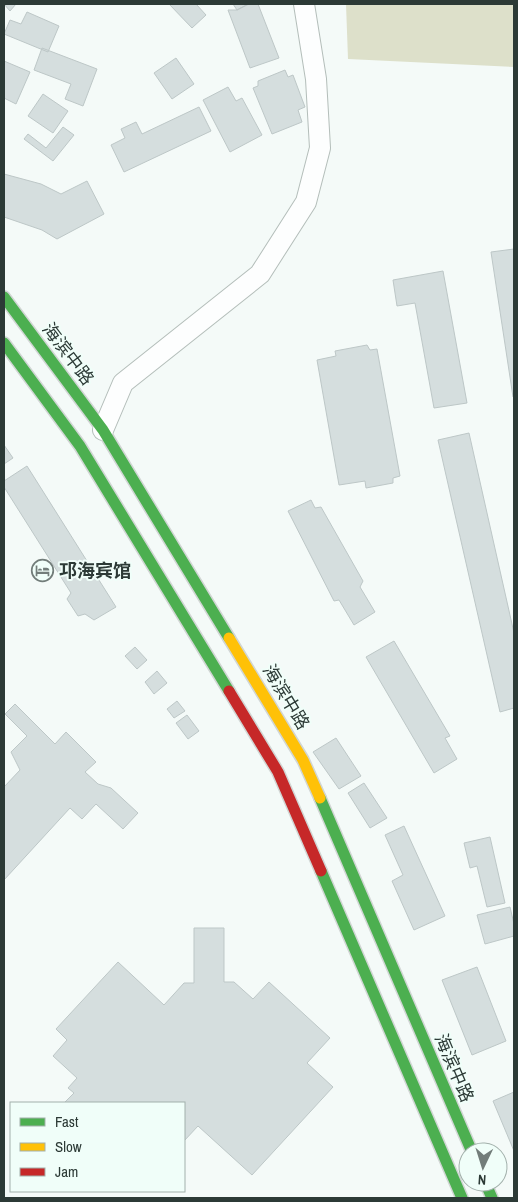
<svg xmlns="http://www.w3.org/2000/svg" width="518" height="1202" font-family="'Archivo Narrow','Noto Sans SC',sans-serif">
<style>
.green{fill:#dde0ca}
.building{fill:#d5dede;stroke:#bdc7c7}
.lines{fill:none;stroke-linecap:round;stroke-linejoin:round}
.street-casing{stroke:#b4beba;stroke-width:22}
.fast-casing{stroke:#d1d6d4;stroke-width:14}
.slow-casing{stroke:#d1d6d4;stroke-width:14}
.jam-casing{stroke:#d1d6d4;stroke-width:14}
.street{stroke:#fdfefe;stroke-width:20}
.fast{stroke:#4caf50;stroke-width:11}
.slow{stroke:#ffc107;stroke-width:11}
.jam{stroke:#c62828;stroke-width:11}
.labels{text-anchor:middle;stroke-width:4;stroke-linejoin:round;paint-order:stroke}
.street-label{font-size:18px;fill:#2c3a36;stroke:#f0fef9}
.poi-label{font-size:18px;font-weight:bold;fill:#2c3a36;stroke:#f0fef9;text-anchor:start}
</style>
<rect width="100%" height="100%" fill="#f4faf8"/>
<!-- green -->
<path class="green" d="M346,4h168v63l-166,-8z"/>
<!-- building -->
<path class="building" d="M4,4h12l-6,7z
M169,4h27l10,11 -14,13z
M233,4h15l-11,6z
M249,4h9l21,54 -29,10 -22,-58h9z
M27,12l32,14 -11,26 -44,-18 6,-14 11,4z
M42,48l55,21 -14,37 -18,-7 6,-15 -37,-14z
M176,58l18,26 -22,15 -18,-26z
M4,61l26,11 -14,32 -12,-6z
M285,70l3,7 5,-2 12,32 -7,3 4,12 -30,12 -19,-46 5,-2v-5z
M228,87l8,14 6,-3 20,37 -32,17 -27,-52z
M43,94l25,17 -15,22 -25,-17z
M199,107l12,24 -87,41 -13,-27 14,-7 -4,-9 15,-7 6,12z
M63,127l11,8 -21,26 -29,-22 4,-5 18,14z
M4,174l37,10 20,10 26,-13 17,33 -47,25 -15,-9 -38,-13z
M514,249v148h-1l-22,-145z
M443,271l24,132 -33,5 -19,-105 -18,3 -4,-26z
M367,345l3,5 7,-1 23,127 -7,2v5l-27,5 -1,-7 -26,4 -22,-125 19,-4 -1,-5z
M469,433l45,200v75l-14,4 -62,-272z
M4,445l9,13 -9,6z
M27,466l89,141 -22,13 -9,-6 -7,2 -11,-17 4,-6 -67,-106v-6z
M311,500l4,8 6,-1 42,74 -3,6 15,25 -21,13 -15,-25 -5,1 -46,-90z
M394,641l56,95 -5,2 12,21 -23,14 -68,-116z
M135,647l12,13 -10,9 -12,-13z
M157,671l10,12 -13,11 -9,-12z
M177,701l8,10 -11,7 -7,-9z
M15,704l40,40 11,-12 30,30 -11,10 13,12 13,4 27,25 -15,16 -27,-25 -14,15 -12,-11 -66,72v-93l16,-17 -9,-18 16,-16 -22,-22z
M187,715l12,16 -11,8 -12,-16z
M336,738l25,38 -22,13 -26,-37z
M364,783l23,35 -17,10 -22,-35z
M404,826l41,90 -31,14 -22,-49 11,-6 -18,-40z
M490,837l15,66 -18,4 -10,-41 -7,2 -6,-25z
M510,907l4,17v12l-29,8 -8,-29z
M194,928h30v54h10l19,17 16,-17 61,56 -23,25 26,24 -81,88 -54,-49 -14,15v-38h-120l10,-10 -6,-5 9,-10 -24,-22 14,-16 -11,-11 62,-67 46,43 20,-22h10z
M477,967l29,74 -34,14 -30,-75z
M514,1092v59l-21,-50z"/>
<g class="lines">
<defs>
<path id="street" d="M103,430l20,-47 137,-109 46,-72 14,-54 -4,-69 -12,-75"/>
<path id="fast" d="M4,297l99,133 126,208
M4,343l76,103 149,245
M320,798l152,354
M321,871l141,327
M485,1182l7,16"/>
<path id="slow" d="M229,638l74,122 17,38"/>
<path id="jam" d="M229,691l49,81 43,99"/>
</defs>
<!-- street casing -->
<use href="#street" class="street-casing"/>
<!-- fast casing -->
<use href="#fast" class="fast-casing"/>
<!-- slow casing -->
<use href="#slow" class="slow-casing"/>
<!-- jam casing -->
<use href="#jam" class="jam-casing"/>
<!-- street -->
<use href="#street" class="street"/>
<!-- fast -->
<use href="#fast" class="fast"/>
<!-- slow -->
<use href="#slow" class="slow"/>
<!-- jam -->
<use href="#jam" class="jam"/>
</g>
<!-- icons -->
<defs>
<symbol id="hotel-ring" viewBox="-11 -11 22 22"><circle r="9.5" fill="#f0fef9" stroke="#727d7a" stroke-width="1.5"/><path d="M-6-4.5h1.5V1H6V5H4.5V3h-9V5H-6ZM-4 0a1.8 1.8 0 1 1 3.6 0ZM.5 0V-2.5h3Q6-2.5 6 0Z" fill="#727d7a"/></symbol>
</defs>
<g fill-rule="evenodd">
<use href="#hotel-ring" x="30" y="558" width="25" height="25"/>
</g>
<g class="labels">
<!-- street labels -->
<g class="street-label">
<text transform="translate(68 354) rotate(53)" y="6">海滨中路</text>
<text transform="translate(286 697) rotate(59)" y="6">海滨中路</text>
<text transform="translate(454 1068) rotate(67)" y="6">海滨中路</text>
</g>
<!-- poi labels -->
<g class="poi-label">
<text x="59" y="577">邛海宾馆</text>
</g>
</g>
<!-- border -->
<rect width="518" height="1202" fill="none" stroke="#2c3a36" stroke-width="10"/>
<!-- legend -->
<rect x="10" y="1102" width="175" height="90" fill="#f0fef9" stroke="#a2b0ab"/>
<rect x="20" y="1118" width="25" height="8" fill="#4caf50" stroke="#a2b0ab"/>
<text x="55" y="1127" font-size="15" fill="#2c3a36">Fast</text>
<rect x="20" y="1143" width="25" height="8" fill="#ffc107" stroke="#a2b0ab"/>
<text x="55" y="1152" font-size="15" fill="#2c3a36">Slow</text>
<rect x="20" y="1168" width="25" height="8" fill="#c62828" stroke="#a2b0ab"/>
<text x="55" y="1177" font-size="15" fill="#2c3a36">Jam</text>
<!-- north arrow -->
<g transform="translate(483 1167) rotate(184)"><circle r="24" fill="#f0fef9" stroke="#a2b0ab"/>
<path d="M0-4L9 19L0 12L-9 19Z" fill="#727d7a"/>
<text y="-8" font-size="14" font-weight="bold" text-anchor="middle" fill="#2c3a36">N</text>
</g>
</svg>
